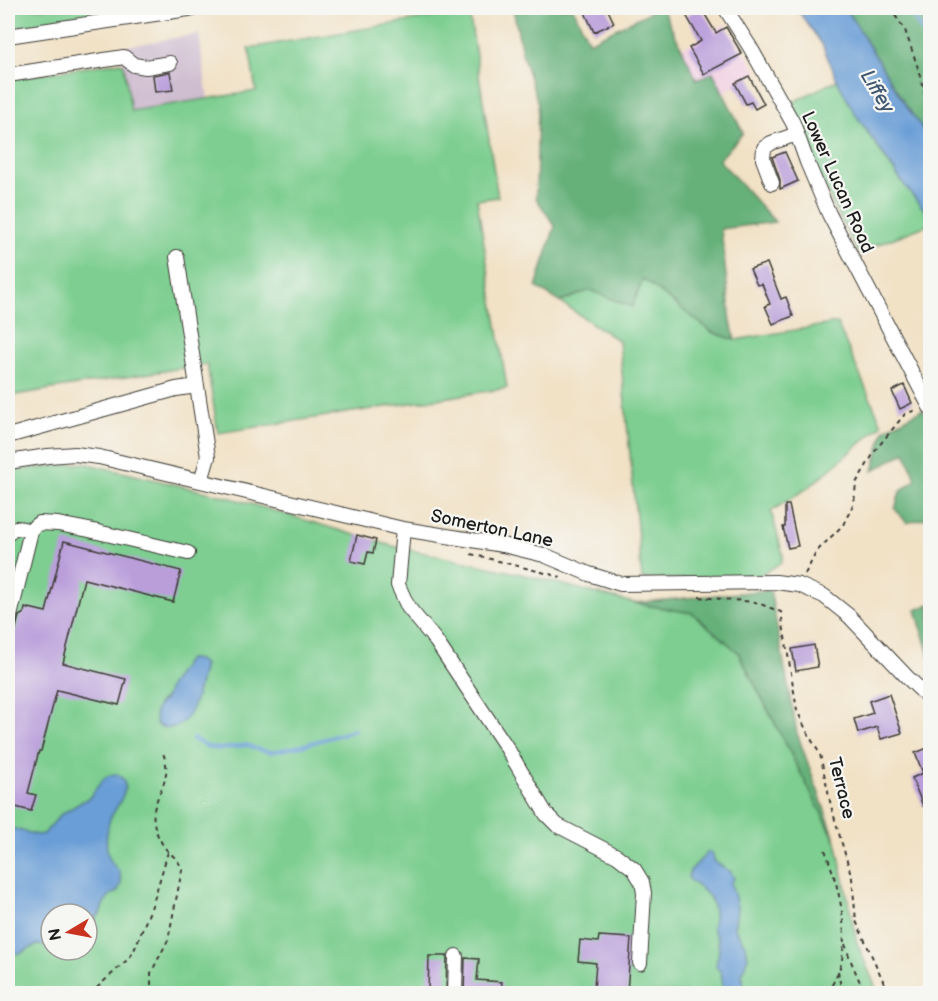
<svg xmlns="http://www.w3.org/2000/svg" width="938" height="1001" font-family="'Balsamiq Sans',sans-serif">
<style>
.built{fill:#f2cfe2}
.industrial{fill:#cfbdd0}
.green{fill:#7dce90;stroke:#4c7556;stroke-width:1.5;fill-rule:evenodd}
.forest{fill:#66b17a;stroke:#41664b;stroke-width:1.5}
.water{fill:#6a9ed6;stroke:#435d79;stroke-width:1.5}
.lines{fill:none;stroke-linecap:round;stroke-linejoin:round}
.stream{stroke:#6a9ed6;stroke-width:4}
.building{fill:#b99eda}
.minor-casing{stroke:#3c3a35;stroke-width:16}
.path{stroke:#3c3a35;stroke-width:2;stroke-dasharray:4.5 4.5;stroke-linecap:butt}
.minor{stroke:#fff;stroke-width:14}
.labels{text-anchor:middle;stroke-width:4.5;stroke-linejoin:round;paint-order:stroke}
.street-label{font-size:18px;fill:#1c1c1c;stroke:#f6f6f2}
.water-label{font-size:20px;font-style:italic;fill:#3f5670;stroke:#f6f6f2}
</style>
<rect width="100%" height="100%" fill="#f6f6f2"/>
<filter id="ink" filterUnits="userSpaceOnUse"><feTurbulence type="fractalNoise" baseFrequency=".0167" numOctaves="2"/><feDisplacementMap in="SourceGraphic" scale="12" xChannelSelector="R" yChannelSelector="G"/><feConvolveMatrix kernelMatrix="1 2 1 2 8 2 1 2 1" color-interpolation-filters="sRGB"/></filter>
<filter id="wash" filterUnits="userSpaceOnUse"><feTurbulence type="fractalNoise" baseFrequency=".008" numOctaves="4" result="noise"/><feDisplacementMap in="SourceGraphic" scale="24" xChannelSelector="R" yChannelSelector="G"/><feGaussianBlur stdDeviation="1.35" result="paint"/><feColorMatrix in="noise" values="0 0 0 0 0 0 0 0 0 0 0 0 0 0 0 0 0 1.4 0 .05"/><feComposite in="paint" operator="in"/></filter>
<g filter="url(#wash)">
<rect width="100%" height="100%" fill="#f1e1c5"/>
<!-- built -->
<path class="built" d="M725,24l33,48 -35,21 -10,-21 -16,9 -16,-32z"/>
<!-- industrial -->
<path class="industrial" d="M199,34l9,65 -77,12 -10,-64z"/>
<!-- green -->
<path class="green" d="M8,8h129l-129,21z
M469,11l29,186 -21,3 30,188 -289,45 -11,-69 -199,32v-317l112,-17 4,3 7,46 125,-20 -7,-43z
M837,80c21,39 46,78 74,113 8,9 19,19 19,31l-72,28 -40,-77 -25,-73z
M643,279l69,53 23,8 102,-17 45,102 -74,63 -37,23 12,44 -2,8 -21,12 -40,4h-78l-23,-238 -59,-39 30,-12 42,17z
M84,463l144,34 164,49 129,28 113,29 58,10 46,39 98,189 21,102 21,50h-870v-522zM51,914h36v36h-36z"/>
<!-- forest -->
<path class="forest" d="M513,8h60l16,34 69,-34h4l35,72 16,-8 30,61 -24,27 56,62 -54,7 10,93 4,18 -23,-8 -69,-53 -11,28 -42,-17 -30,12 -24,-15 19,-61 -19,-28 2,-95 -15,-46z
M846,8h84v131l-26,-36z
M923,409l7,16v92l-23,6 -12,-14 5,-17 16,-13 -11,-27 -32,19 11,-41z
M770,590l27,143 39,108 -98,-189 -46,-39 -58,-10z
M930,604v55l-14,-49z"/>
<!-- water -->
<path class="water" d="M796,8h50l58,95 26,36v78l-25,-31 -51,-74 -17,-32 -15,-36z
M188,659c7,0 12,0 16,6 -5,19 -10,61 -34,63 -5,1 -9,-1 -13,-3 -4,-12 -2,-20 8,-26l5,-14z
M117,774c19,11 -1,32 -7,45 -2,5 -2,10 -3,15 -2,16 1,27 13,38l1,12 -4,8 -7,3 -6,8 -4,11 -13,13v-13h-36v32l-14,-1 -18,9 -11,-5v-122l29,8 7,-1 16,-19 30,-18 13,-18 7,-4z
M708,852l4,1 3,9 16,10 3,6 -3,6c6,21 8,21 3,43l11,18 3,12 -6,16 1,16 -3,4h-16l-3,-21 -4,-4 -1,-3 3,-14 -1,-11 -6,-13c4,-9 2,-26 -5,-33 -6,-7 -15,-10 -19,-17l2,-6z"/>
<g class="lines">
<!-- stream -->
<path class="stream" d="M908,8l22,37
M193,739l15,8 11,2 28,-4 10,4 14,3 30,-6 54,-16"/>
</g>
<g id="blocks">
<!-- building -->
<path class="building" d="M583,8h24l7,15 -20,9z
M699,8h2l15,25 10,-6 16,27 -38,20 -15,-26 12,-7 -15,-26z
M170,72l3,18 -18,2 -2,-17z
M749,76l15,28 -9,5 -4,-7 -5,2 -11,-21z
M785,152l13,29 -18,8v-9l-8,-23z
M767,263l14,36 5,-2 7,19 -20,8 -8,-18 5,-2 -8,-20 -5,1 -7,-16z
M904,385l8,18 -12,6 -8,-18z
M785,505h4l9,41 -10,2 -5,-21h2z
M357,535l19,5 -3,13 -5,-1 -3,12 -14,-3z
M64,541l117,30 -8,31 -89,-23 -21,84 63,16 -7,26 -62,-15 -16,61h-2l-11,42 8,2 -5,16 -23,-6v-73l4,-19 -4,-1v-52l11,-44 5,-3 1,-5 4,1v-1l17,4z
M814,645l4,22 -22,4 -4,-22z
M889,694l13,39 -21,6 -4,-12 -19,6 -4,-14 19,-6 -4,-12z
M930,747v56l-7,3 -11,-28 11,-5 -8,-20z
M599,936l32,2 -4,55h-14v-4l-19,-1 2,-25 -18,-2 2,-21 18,2z
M429,956h18l-1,37h-18z
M465,958l14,1 -2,21 25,2 -1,11h-37z"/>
</g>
</g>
<g filter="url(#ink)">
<use href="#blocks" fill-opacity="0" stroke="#3c3a35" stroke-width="1.5"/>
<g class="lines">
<defs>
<path id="minor" d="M725,8l25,39 43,76 14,39 22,52 101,193
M8,36l187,-28
M8,75l116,-18 10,8 12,2 24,-4
M772,183l-9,-24 1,-11 7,-5 26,-9
M177,257l31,200 -7,24
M8,436l168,-47 21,-3
M8,462l40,-6 27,-2 24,3 304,72 100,16 41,10 45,19 32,10 155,-2 23,3 25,11 25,20 58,61 23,22
M403,529l-5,56 10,22 28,34 71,107 39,66 11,11 60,31 17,13 8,13 2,11 -4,70
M8,534c5,-10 14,-5 23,-3
M8,624l23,-93 4,-5 4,-3 19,1 31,6 99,23
M455,994l1,-38"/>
</defs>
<!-- minor casing -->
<use href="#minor" class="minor-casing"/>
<!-- path -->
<path class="path" d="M890,8l15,22 13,38 7,27 5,9
M892,11l7,-3
M471,554l90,23
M805,574l12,-23 26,-26 11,-22 2,-20 21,-35 28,-34 11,-4
M699,597l56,5 26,10 16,98 11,24 12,20 11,52 21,72 4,43 29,64 3,9
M825,850c13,34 23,73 17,110 -2,11 -9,23 -15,34
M845,944l5,15 15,35
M838,971l2,11v12
M90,994l36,-33 7,-8 20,-50 15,-51
M151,994v-21l17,-33 14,-70c-3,-11 -10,-14 -17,-22 -5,-7 -10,-17 -11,-26 -4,-26 21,-39 9,-69"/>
<!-- minor -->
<use href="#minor" class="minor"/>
</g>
</g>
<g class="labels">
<!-- street labels -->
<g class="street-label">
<text transform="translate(838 182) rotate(66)" y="6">Lower Lucan Road</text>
<text transform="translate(492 528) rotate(12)" y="6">Somerton Lane</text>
<text transform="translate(842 788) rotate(76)" y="6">Terrace</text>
</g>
<!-- water labels -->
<g class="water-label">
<text transform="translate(878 91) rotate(59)" y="7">Liffey</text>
</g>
</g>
<!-- margin -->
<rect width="938" height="1001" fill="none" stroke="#f6f6f2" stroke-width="30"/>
<!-- north arrow -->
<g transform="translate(69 932) rotate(260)"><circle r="28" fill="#f6f6f2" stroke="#9f9f9c" stroke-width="1.5"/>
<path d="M0-4.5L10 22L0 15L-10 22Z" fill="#c8321e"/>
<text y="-9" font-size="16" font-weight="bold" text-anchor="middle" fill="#1c1c1c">N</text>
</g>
</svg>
